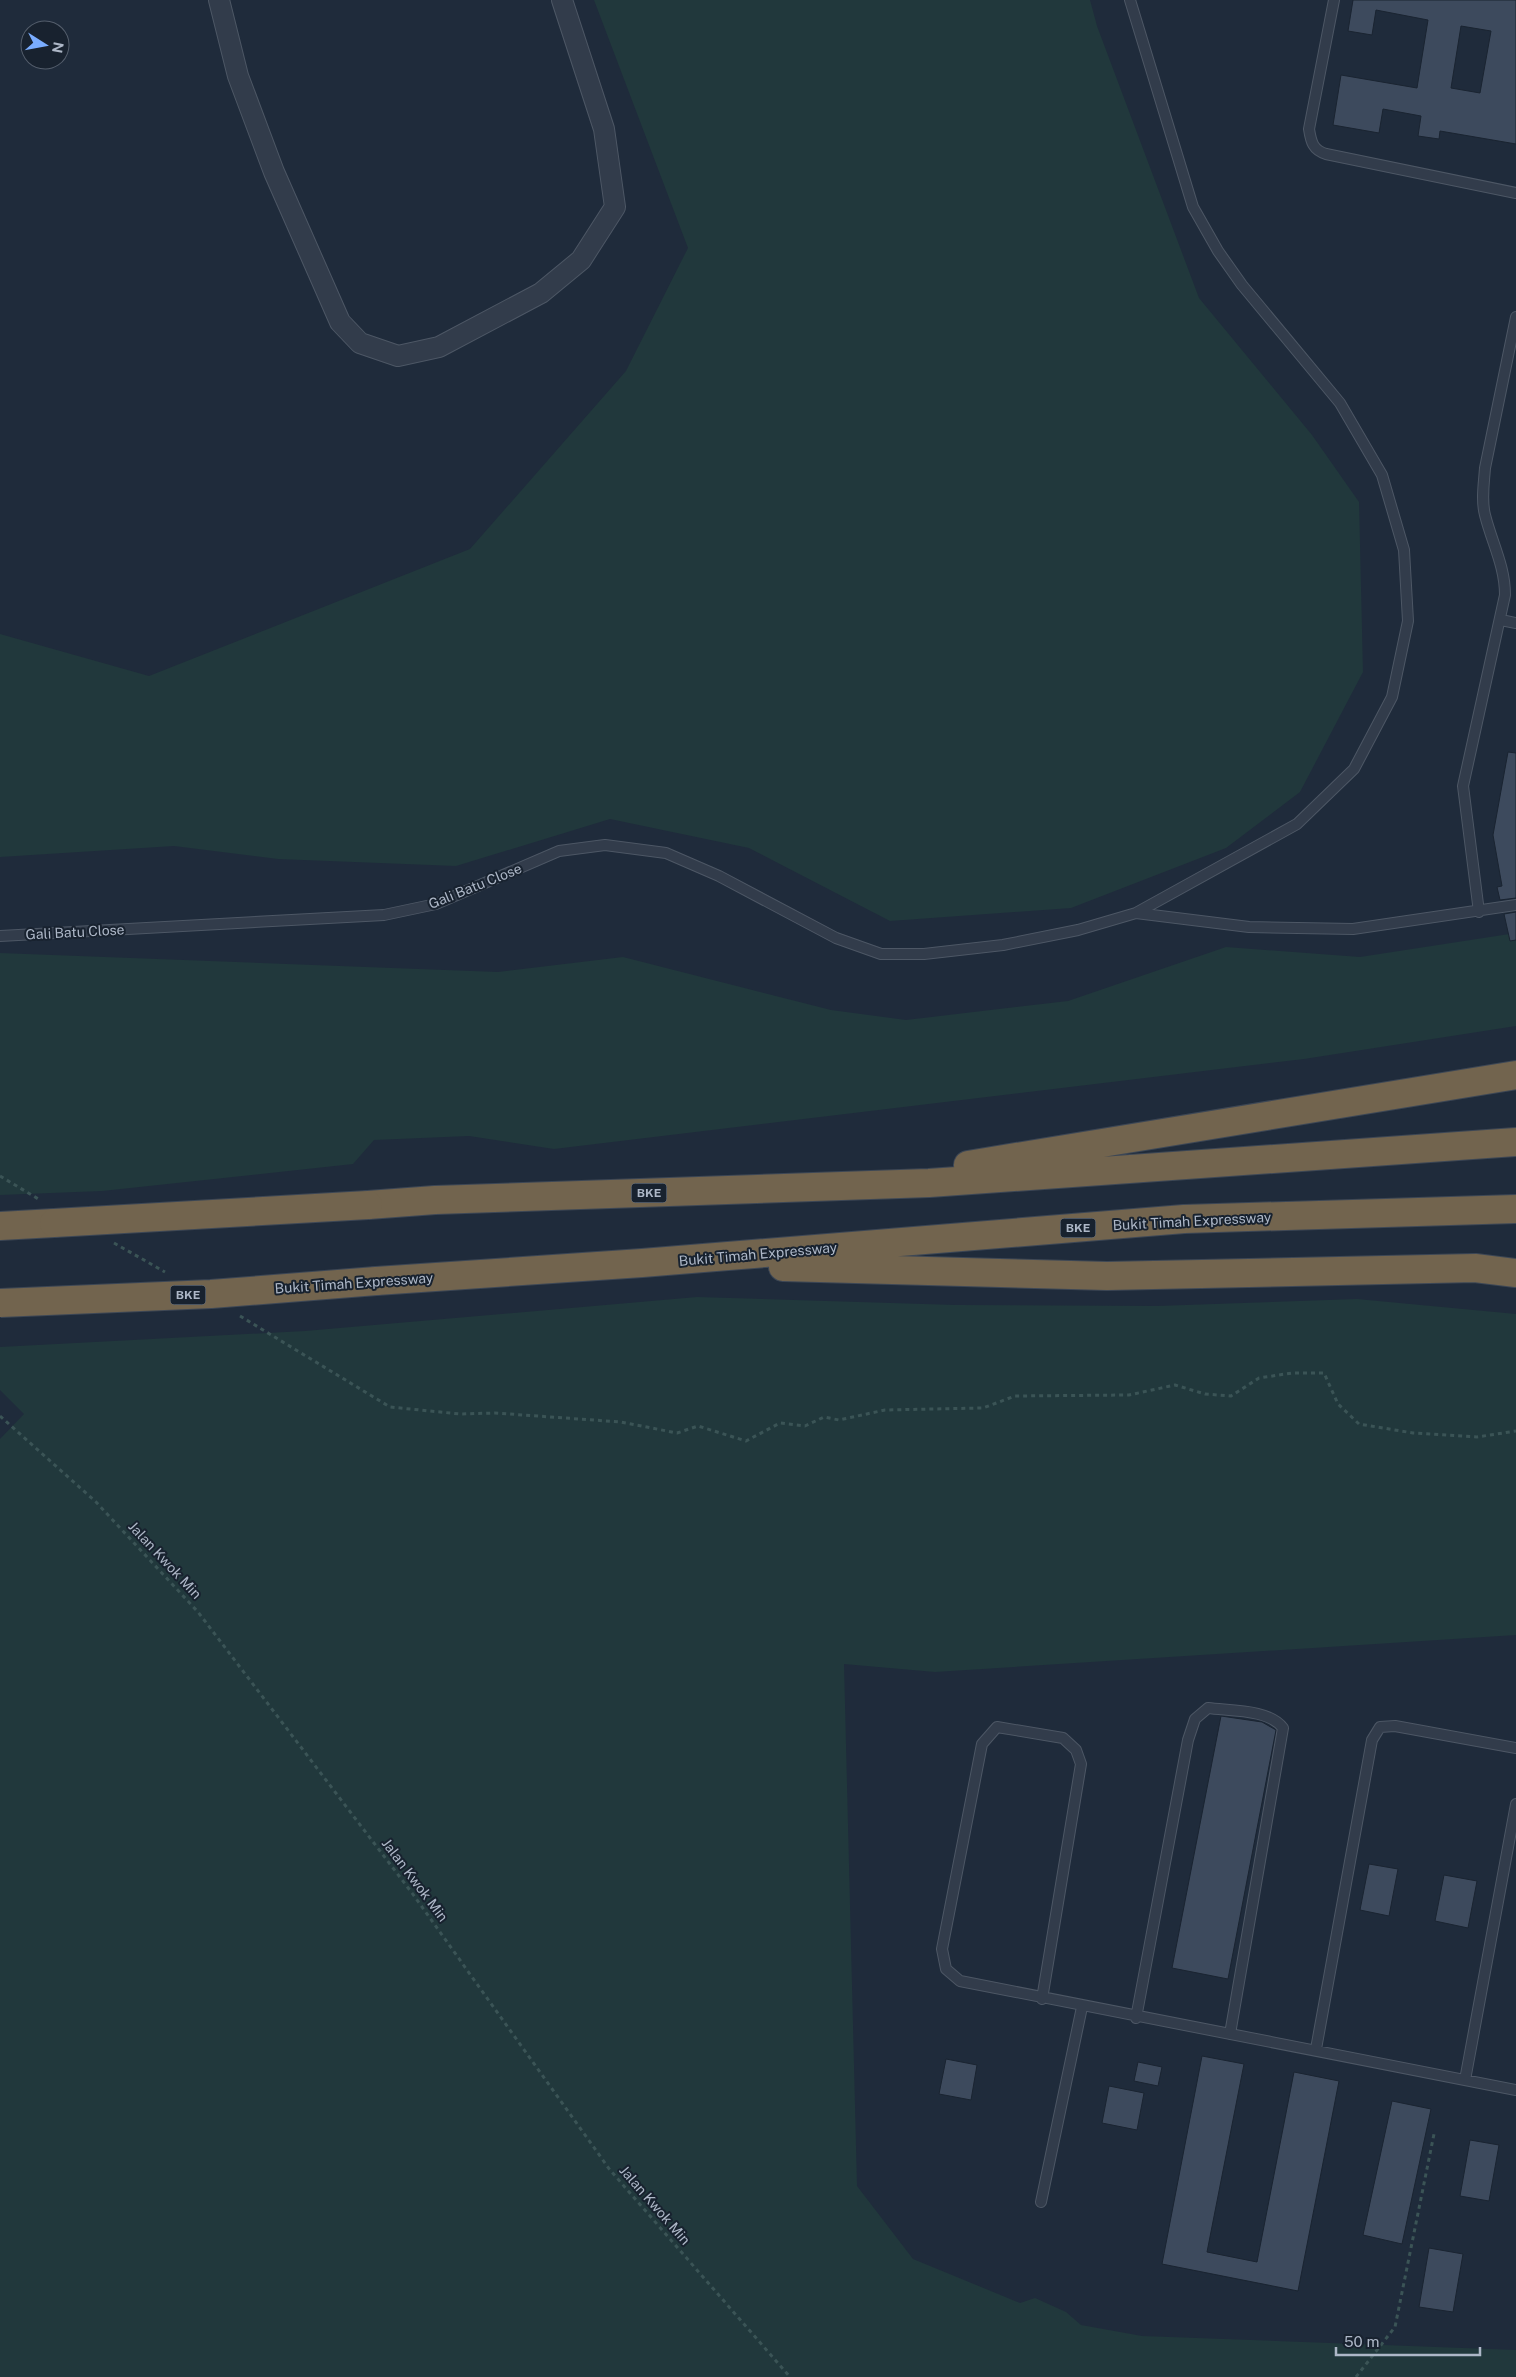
<svg xmlns="http://www.w3.org/2000/svg" width="1516" height="2377" font-family="'Public Sans',sans-serif">
<style>
.green{fill:#21383c}
.building{fill:#3d4a5d;stroke:#1a2431;fill-rule:evenodd}
.lines{fill:none;stroke-linecap:round;stroke-linejoin:round}
.service-casing{stroke:#4d5765;stroke-width:12}
.minor-casing{stroke:#4d5765;stroke-width:22}
.motorway-casing{stroke:#3d4755;stroke-width:30}
.path{stroke:#3b5456;stroke-width:3;stroke-dasharray:4 4;stroke-linecap:butt}
.service{stroke:#323c4b;stroke-width:10}
.minor{stroke:#323c4b;stroke-width:20}
.motorway{stroke:#72644e;stroke-width:28}
.motorway-bridge-casing{stroke:#3d4755;stroke-width:30;stroke-linecap:butt}
.motorway-bridge{stroke:#72644e;stroke-width:28}
.labels{text-anchor:middle;stroke-width:4;stroke-linejoin:round;paint-order:stroke}
.shield{fill:#18222f;stroke:#808a99;stroke-width:1}
.shield-label{font-size:12px;font-weight:bold;fill:#adb7c7}
.street-label{font-size:14px;fill:#adb7c7;stroke:#18222f}
</style>
<rect width="100%" height="100%" fill="#1f2b3b"/>
<!-- green -->
<path class="green" d="M594,0h496l7,26 102,272 113,137 47,67 4,170 -63,120 -74,56 -155,60 -181,13 -141,-73 -139,-29 -154,47 -178,-7 -104,-13 -174,11v-223l149,42 321,-127 156,-178 62,-123z
M1516,933v93l-212,33 -750,90 -85,-13 -95,4 -21,24 -251,27 -102,4v-242l498,19 125,-15 208,53 75,10 162,-19 158,-54 134,10z
M697,1297l259,8 201,1 200,-7 159,15v321l-581,37 -91,-8 13,522 56,73 107,44 15,-5 31,14 15,13 61,11 374,14v27h-1516v-938l24,-25 -24,-24v-43l305,-16z"/>
<!-- building -->
<path class="building" d="M1353,0h163v144l-76,-13 -1,8 -21,-3 3,-20 -38,-7 -4,24 -46,-8 8,-50 76,13 11,-68 -52,-10 -4,25 -24,-4zM1461,26l30,5 -11,62 -29,-5z
M1508,752l8,1v145l-16,2 -3,-13 5,-1 -9,-51z
M1516,912v28l-6,1 -6,-27z
M1221,1716l41,6 14,8 -48,249 -56,-11z
M1369,1864l29,5 -9,47 -29,-6z
M1444,1875l33,6 -9,47 -33,-7z
M1202,2056l42,8 -37,188 50,10 37,-190 45,9 -41,210 -136,-27z
M946,2059l31,6 -6,35 -32,-6z
M1138,2062l24,5 -4,19 -24,-5z
M1109,2086l35,7 -7,37 -35,-7z
M1392,2101l39,8 -29,135 -39,-9z
M1470,2140l29,5 -10,56 -29,-5z
M1429,2248l34,6 -10,58 -34,-5z"/>
<g class="lines">
<defs>
<path id="service" d="M1334,0l-25,129c2,13 4,21 17,25l190,39
M1501,620l15,3
M1479,912l-16,-126 42,-191c0,-29 -13,-52 -20,-80 -4,-15 -1,-32 0,-47l31,-151
M1136,913l113,14 104,2 163,-24
M0,936l384,-21 52,-11 123,-53 46,-6 61,8 53,23 117,62 45,16h43l79,-9 75,-15 58,-17 161,-89 57,-55 38,-72 16,-76 -4,-71 -22,-75 -42,-72 -98,-118 -24,-34 -25,-44 -63,-207
M1042,1999l39,-235 -5,-14 -13,-12 -66,-11 -15,17 -40,205 4,20 14,12 556,109
M1136,2018l52,-278 7,-21 13,-11c22,3 61,1 75,20l-53,306
M1316,2049l56,-309 8,-13 15,-1 121,22
M1465,2080l51,-276
M1041,2202l41,-195"/>
<path id="minor" d="M219,0l19,76 36,96 66,150 20,21 38,13 41,-9 102,-54 40,-33 34,-53 -11,-78 -42,-129"/>
<path id="motorway" d="M968,1165l548,-90
M368,1205l67,-5 494,-17 587,-41
M0,1226l54,-3
M783,1267l324,9 368,-8 41,5
M376,1281l266,-18 542,-44 332,-10"/>
</defs>
<!-- service casing -->
<use href="#service" class="service-casing"/>
<!-- minor casing -->
<use href="#minor" class="minor-casing"/>
<!-- motorway casing -->
<use href="#motorway" class="motorway-casing"/>
<!-- path -->
<path class="path" d="M0,1176l40,24
M114,1243l51,29
M240,1316l150,91 70,7 35,-1 126,9 56,11 21,-7 48,15 34,-18 25,3 19,-9 15,3 46,-10 98,-2 32,-12 114,-1 46,-10 30,9 26,2 28,-18 33,-5h32l14,31 21,20 54,9 64,4 39,-6
M0,1416l96,86 102,110 214,281 198,277 180,207
M1356,2377l39,-50 39,-193"/>
<!-- service -->
<use href="#service" class="service"/>
<!-- minor -->
<use href="#minor" class="minor"/>
<!-- motorway -->
<use href="#motorway" class="motorway"/>
<defs>
<path id="motorway-bridge" d="M54,1223l314,-18
M0,1303l211,-9 165,-13"/>
</defs>
<!-- motorway-bridge casing -->
<use href="#motorway-bridge" class="motorway-bridge-casing"/>
<!-- motorway-bridge -->
<use href="#motorway-bridge" class="motorway-bridge"/>
</g>
<g class="labels">
<!-- shield labels -->
<g class="shield">
<rect x="631.5" y="1183.5" width="35" height="19" rx="4"/>
<rect x="1060.5" y="1218.5" width="35" height="19" rx="4"/>
<rect x="170.5" y="1285.5" width="35" height="19" rx="4"/>
</g>
<g class="shield-label">
<text x="649" y="1197">BKE</text>
<text x="1078" y="1232">BKE</text>
<text x="188" y="1299">BKE</text>
</g>
<!-- street labels -->
<g class="street-label">
<text transform="translate(475 886) rotate(-22)" y="5">Gali Batu Close</text>
<text transform="translate(75 932) rotate(-3)" y="5">Gali Batu Close</text>
<text transform="translate(1192 1221) rotate(-3)" y="5">Bukit Timah Expressway</text>
<text transform="translate(758 1254) rotate(-5)" y="5">Bukit Timah Expressway</text>
<text transform="translate(354 1283) rotate(-4)" y="5">Bukit Timah Expressway</text>
<text transform="translate(165 1560) rotate(47)" y="5">Jalan Kwok Min</text>
<text transform="translate(415 1880) rotate(53)" y="5">Jalan Kwok Min</text>
<text transform="translate(655 2205) rotate(49)" y="5">Jalan Kwok Min</text>
</g>
</g>
<!-- north arrow -->
<g transform="translate(45 45) rotate(101)"><circle r="24" fill="#18222f" stroke="#545e6c"/>
<path d="M0-4L9 19L0 12L-9 19Z" fill="#7aadff"/>
<text y="-8" font-size="14" font-weight="bold" text-anchor="middle" fill="#adb7c7">N</text>
</g>
<!-- scale -->
<path d="M1336 2347v8h144v-8" fill="none" stroke="#adb7c7" stroke-width="2.5"/>
<text x="1344" y="2347" font-size="15" fill="#adb7c7" stroke="#18222f" stroke-width="4" paint-order="stroke">50 m</text>
</svg>
